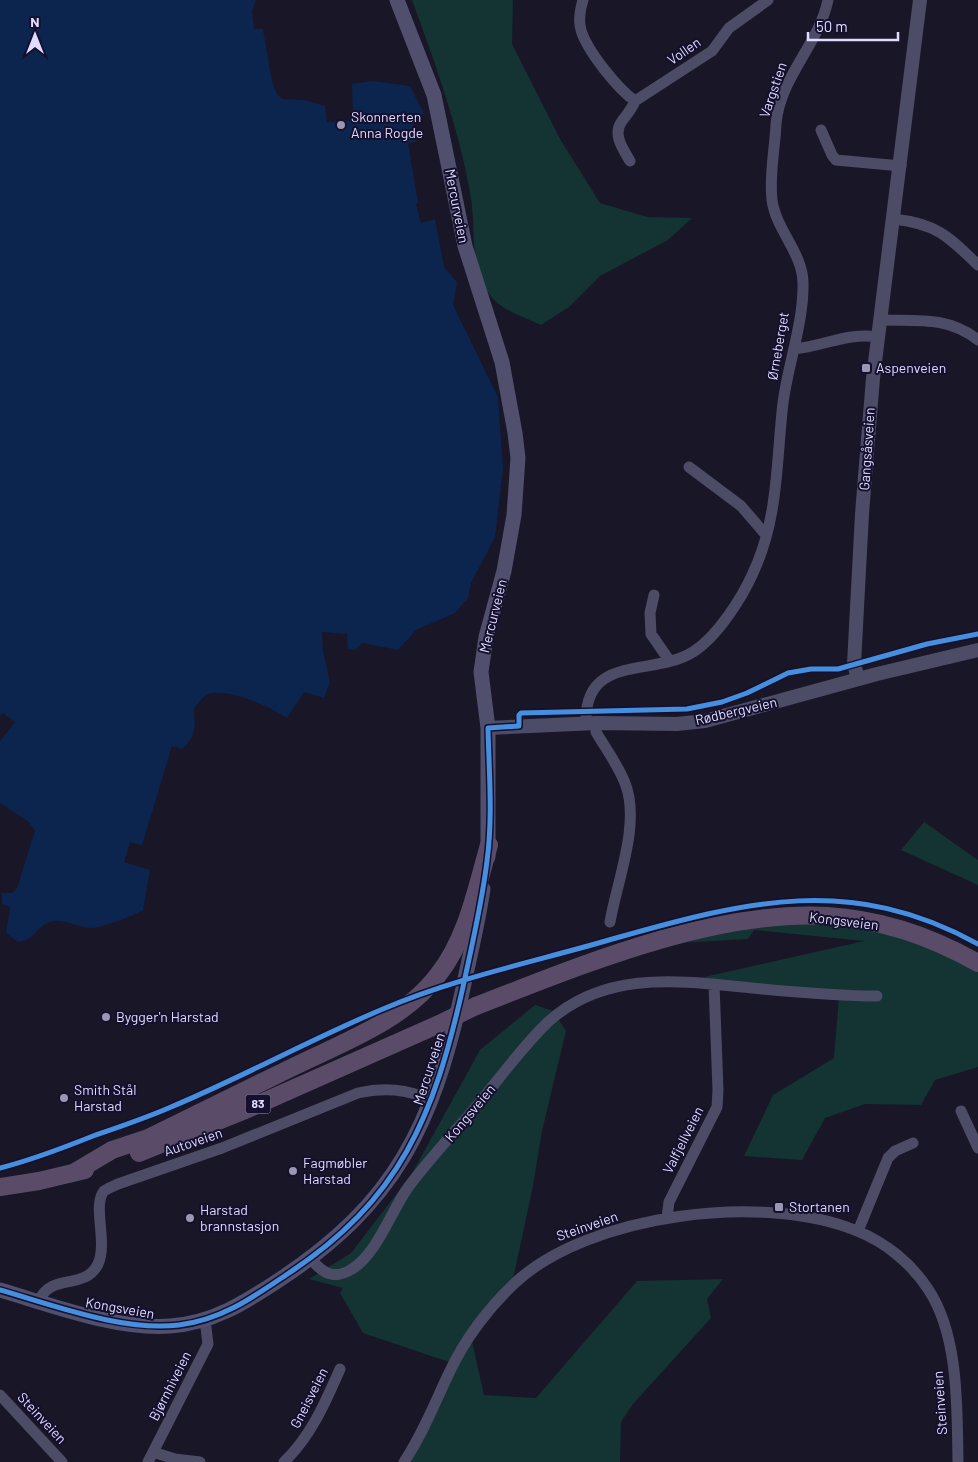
<svg xmlns="http://www.w3.org/2000/svg" width="978" height="1462" font-family="Barlow,sans-serif">
<style>
.green{fill:#143333}
.water{fill:#0b254e}
.lines{fill:none;stroke-linecap:round;stroke-linejoin:round}
.minor{stroke:#4c4c67;stroke-width:11}
.tertiary{stroke:#4c4c67;stroke-width:14}
.secondary{stroke:#504f6d;stroke-width:15}
.trunk{stroke:#5a4c68;stroke-width:18}
.trunk-bridge{stroke:#5a4c68;stroke-width:18}
.cycleway-casing{stroke:#15102d;stroke-width:8}
.cycleway{stroke:#468fdf;stroke-width:5}
.poi-dot{fill:#9a97b3;stroke:#15102d;stroke-width:2}
.labels{text-anchor:middle;stroke-width:4;stroke-linejoin:round;paint-order:stroke}
.shield{fill:#15102d;stroke:#a29fc0;stroke-width:1}
.shield-label{font-size:12px;font-weight:bold;fill:#dfdcff}
.street-label{font-size:14px;fill:#dfdcff;stroke:#15102d}
.poi-label{font-size:14px;fill:#dfdcff;stroke:#15102d;text-anchor:start}
</style>
<rect width="100%" height="100%" fill="#191627"/>
<!-- green -->
<path class="green" d="M412,0h101l-1,44 48,95 40,64 47,14 45,1 -24,22 -68,36 -31,31 -28,18c-18,-9 -43,-15 -54,-34 -19,-34 -10,-63 -17,-99 -12,-66 -35,-129 -58,-192z
M924,822l54,38v25l-77,-35z
M838,922l67,15 73,32v98l-43,13 -14,25 -56,-1 -40,14 -23,42 -58,-4 29,-61 61,-37 5,-61 -148,-17 173,-39 -110,-11 -6,9 -88,5 76,-19z
M535,1005l18,6 13,20 -24,100 -9,55 -21,98 -43,44 15,67 52,3 101,-117 86,-2 -16,20 4,19 -78,86 -12,18 -1,40h-215l50,-98 -92,-31 -23,-40 3,-5 -34,-9 42,-26 60,-78 69,-125z"/>
<!-- water -->
<path class="water" d="M0,0h256l-4,11 2,18h9l9,53 5,12 5,5 22,1 21,6 2,16 26,-2 -1,-36 21,-3 37,5 13,26v3l-10,7 3,20 -8,1 10,60 -2,1 5,19 14,-4 9,48 13,15 -4,23 45,92 5,72 -8,68 -24,46 -3,15 -13,15 -39,17 -18,20 -36,-7 -7,7 -7,-1 -1,-15 -25,-2 1,20 7,30 -6,16 -20,-6 -17,26c-18,-12 -54,-28 -75,-25 -9,1 -13,10 -18,16 1,16 3,28 -12,40l-10,-3 -30,99 -12,-3 -6,20 26,8 -7,40c-10,6 -39,17 -51,18 -14,0 -29,-11 -42,-6 -14,4 -12,16 -32,20l-12,-9 4,-26 -8,-3v-11h10l5,-5 18,-57 -6,-9 -29,-19v-62l15,-19 -12,-9 -3,3z"/>
<g class="lines">
<!-- minor -->
<path class="minor" d="M583,0c-3,10 -5,20 -2,30 6,21 37,59 54,71 -3,8 -8,13 -13,20 -10,13 1,28 8,40
M635,101l77,-50 17,-23 39,-28
M821,130l11,25 4,5 65,6
M894,219c43,5 54,17 84,46
M880,320c37,1 68,-4 98,20
M794,349c30,-3 54,-17 84,-12
M689,467l52,39 25,29
M654,595l-4,18 1,21 18,26
M586,723c-2,-70 67,-46 107,-71 24,-15 49,-54 60,-79 26,-56 23,-111 30,-170 5,-39 21,-81 20,-121 -1,-30 -27,-52 -31,-82 -3,-24 3,-52 4,-76 4,-47 43,-80 52,-124
M597,723l-1,9c10,17 22,33 29,51 16,40 -8,98 -15,139
M961,1111l17,37
M667,1218l2,-16 48,-95 1,-17 -4,-106
M858,1231l30,-73 7,-7 18,-8
M311,1259c12,15 24,21 41,10 24,-14 39,-57 55,-80 22,-30 49,-58 73,-87 22,-27 43,-56 68,-80 58,-53 133,-41 204,-34 42,4 83,8 125,8
M39,1301c12,-29 46,-10 59,-37 10,-22 -6,-59 6,-73 4,-3 10,-5 14,-7l104,-36 136,-55c27,-6 48,-4 74,7
M0,1395l62,67
M153,1452l22,7 25,3
M148,1462l60,-118 -3,-24
M284,1462c27,-26 41,-59 56,-93
M404,1462c19,-28 31,-60 46,-91 15,-32 39,-64 65,-88 73,-69 250,-91 342,-52 28,11 54,32 71,58 31,46 29,119 30,173"/>
<!-- tertiary -->
<path class="tertiary" d="M858,679l-4,-15 8,-150 11,-136 47,-378
M488,728l109,-5 80,1 28,-3 172,-47 101,-24"/>
<!-- secondary -->
<path class="secondary" d="M397,0l37,95 31,151 37,116 13,71 3,25 -4,57 -10,56 -18,66 -5,35 7,56v129
M0,1290c51,15 117,40 170,36 43,-3 74,-23 109,-46 117,-77 153,-154 183,-287 7,-34 16,-69 21,-104"/>
<!-- trunk -->
<path class="trunk" d="M476,1006c106,-41 236,-96 351,-90 53,3 105,21 151,47
M139,1153l104,-42 194,-86
M75,1172l37,-22 36,-12c49,-24 98,-48 147,-72 49,-24 108,-45 143,-91 29,-37 38,-85 51,-130
M0,1187l39,-6 46,-11"/>
<!-- trunk-bridge -->
<path class="trunk-bridge" d="M437,1025l39,-19"/>
<defs>
<path id="cycleway" d="M0,1168c32,-8 63,-20 93,-32 26,-9 53,-18 78,-29 72,-30 140,-68 212,-98 75,-32 155,-48 233,-71 131,-37 235,-64 362,6
M0,1290c53,15 124,42 179,35 42,-5 73,-27 107,-50 115,-75 148,-159 177,-288 9,-42 19,-84 24,-126 6,-44 2,-89 1,-133l31,-2v-11l2,-2 166,-4 35,-7 25,-9 41,-20 23,-4h27l89,-25 51,-10"/>
</defs>
<!-- cycleway casing -->
<use href="#cycleway" class="cycleway-casing"/>
<!-- cycleway -->
<use href="#cycleway" class="cycleway"/>
</g>
<!-- markers -->
<g class="poi-dot">
<circle cx="341" cy="125" r="5"/>
<rect x="861" y="363" width="10" height="10" rx="2.5"/>
<circle cx="106" cy="1017" r="5"/>
<circle cx="64" cy="1098" r="5"/>
<circle cx="293" cy="1171" r="5"/>
<rect x="774" y="1202" width="10" height="10" rx="2.5"/>
<circle cx="190" cy="1218" r="5"/>
</g>
<g class="labels">
<!-- shield labels -->
<rect class="shield" x="245.5" y="1094.5" width="25" height="19" rx="4"/>
<g class="shield-label">
<text x="258" y="1108">83</text>
</g>
<!-- street labels -->
<g class="street-label">
<text transform="translate(684 51) rotate(-35)" y="5">Vollen</text>
<text transform="translate(773 90) rotate(-71)" y="5">Vargstien</text>
<text transform="translate(457 206) rotate(79)" y="5">Mercurveien</text>
<text transform="translate(778 346) rotate(-80)" y="5">Ørneberget</text>
<text transform="translate(867 449) rotate(-86)" y="5">Gangsåsveien</text>
<text transform="translate(493 616) rotate(-76)" y="5">Mercurveien</text>
<text transform="translate(736 711) rotate(-13)" y="5">Rødbergveien</text>
<text transform="translate(844 921) rotate(7)" y="5">Kongsveien</text>
<text transform="translate(429 1069) rotate(-72)" y="5">Mercurveien</text>
<text transform="translate(470 1113) rotate(-50)" y="5">Kongsveien</text>
<text transform="translate(683 1140) rotate(-63)" y="5">Valfjellveien</text>
<text transform="translate(193 1142) rotate(-19)" y="5">Autoveien</text>
<text transform="translate(587 1226) rotate(-19)" y="5">Steinveien</text>
<text transform="translate(120 1308) rotate(10)" y="5">Kongsveien</text>
<text transform="translate(170 1386) rotate(-63)" y="5">Bjørnhiveien</text>
<text transform="translate(309 1398) rotate(-63)" y="5">Gneisveien</text>
<text transform="translate(940 1403) rotate(-94)" y="5">Steinveien</text>
<text transform="translate(42 1418) rotate(47)" y="5">Steinveien</text>
</g>
<!-- poi labels -->
<g class="poi-label">
<text x="351" y="122">Skonnerten<tspan x="351" dy="16">Anna Rogde</tspan></text>
<text x="876" y="373">Aspenveien</text>
<text x="116" y="1022">Bygger'n Harstad</text>
<text x="74" y="1095">Smith Stål<tspan x="74" dy="16">Harstad</tspan></text>
<text x="303" y="1168">Fagmøbler<tspan x="303" dy="16">Harstad</tspan></text>
<text x="789" y="1212">Stortanen</text>
<text x="200" y="1215">Harstad<tspan x="200" dy="16">brannstasjon</tspan></text>
</g>
</g>
<!-- north arrow -->
<g transform="translate(35 35)" stroke="#15102d" stroke-width="4" paint-order="stroke">
<path d="M0-4L9 19L0 12L-9 19Z" fill="#dfdcff"/>
<text y="-8" font-size="14" font-weight="bold" text-anchor="middle" fill="#dfdcff">N</text>
</g>
<!-- scale -->
<path d="M808 32v8h90v-8" fill="none" stroke="#dfdcff" stroke-width="2.5"/>
<text x="816" y="32" font-size="15" fill="#dfdcff" stroke="#15102d" stroke-width="4" paint-order="stroke">50 m</text>
</svg>
